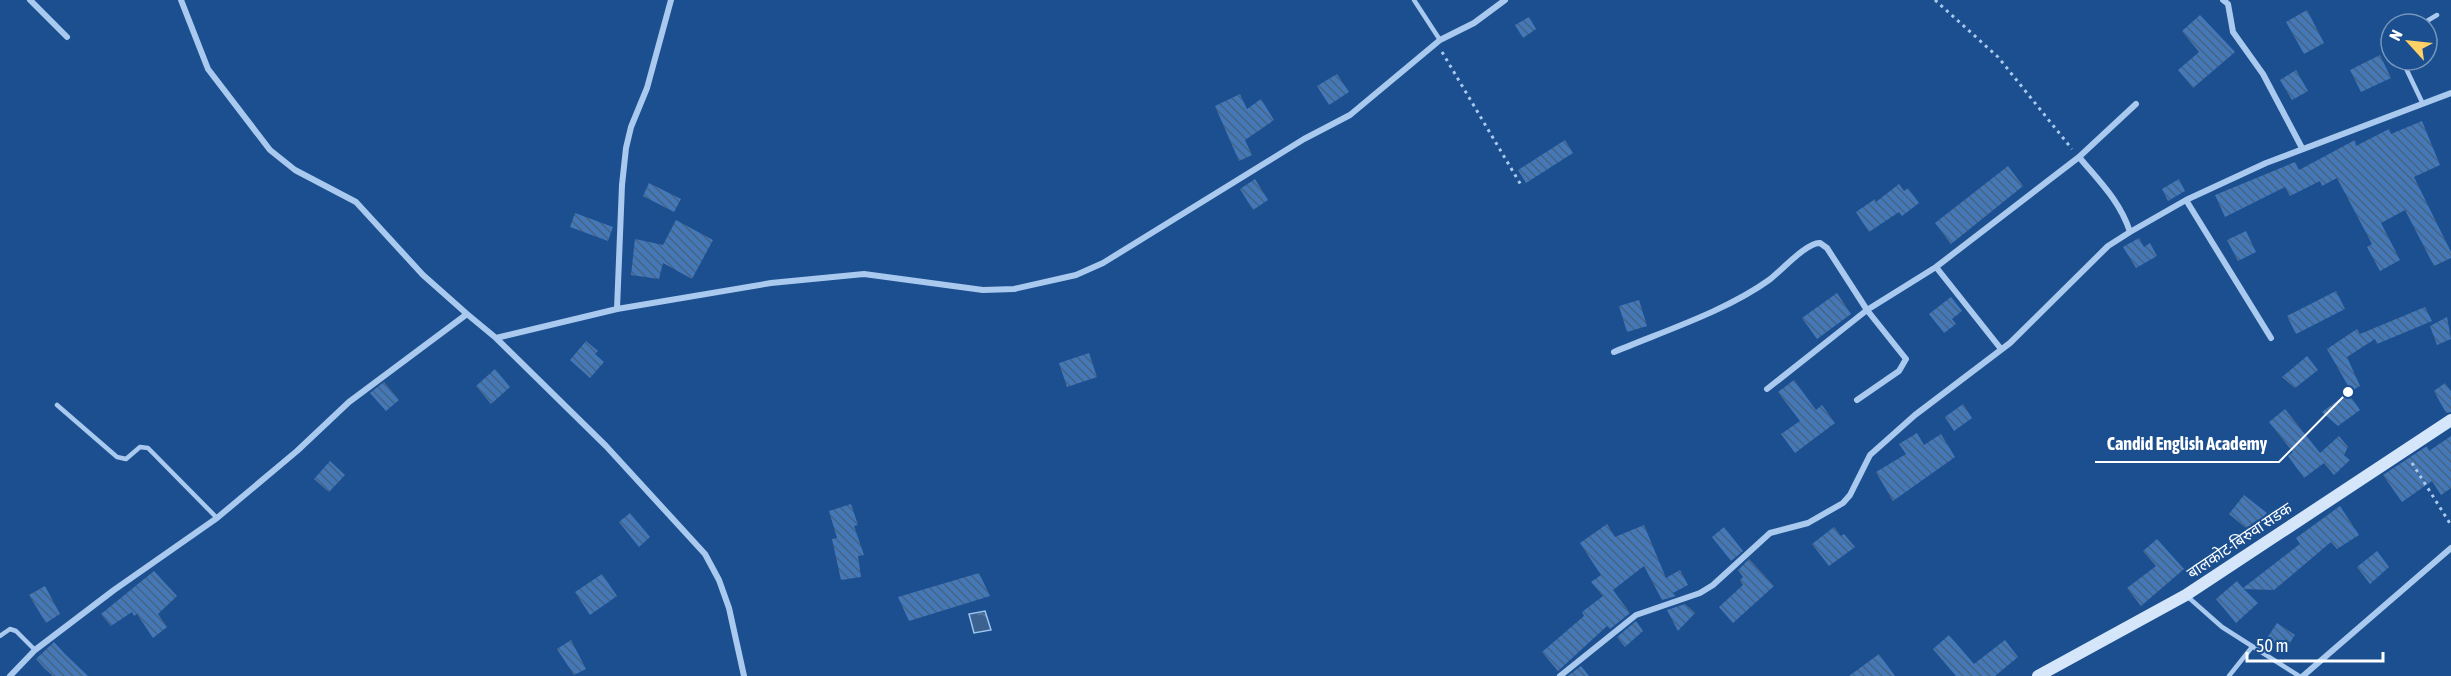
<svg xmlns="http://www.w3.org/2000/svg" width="2451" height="676" font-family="'Asap Condensed','Noto Sans Devanagari',sans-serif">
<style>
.water{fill:url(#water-ripples);stroke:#9cc4f0;stroke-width:1.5}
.building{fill:url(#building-back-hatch)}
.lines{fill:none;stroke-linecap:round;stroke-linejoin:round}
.path{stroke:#a9c9ee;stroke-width:3;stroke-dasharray:3 4.5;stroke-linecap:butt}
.lane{stroke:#a9c9ee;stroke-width:4.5}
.street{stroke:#a9c9ee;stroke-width:6}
.secondary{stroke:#d6e6fa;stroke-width:12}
.labels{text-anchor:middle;stroke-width:4.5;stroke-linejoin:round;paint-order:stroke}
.street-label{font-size:16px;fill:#fff;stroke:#1b4f8f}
.leader{fill:none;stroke:#fff;stroke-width:2}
.callout-dot{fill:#fff;stroke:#1b4f8f;stroke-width:2}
.callout-label{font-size:18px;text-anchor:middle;font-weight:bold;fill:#fff;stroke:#1b4f8f;stroke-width:4.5;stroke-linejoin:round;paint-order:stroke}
</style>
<defs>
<pattern id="water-ripples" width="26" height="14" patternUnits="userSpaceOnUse" patternTransform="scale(1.5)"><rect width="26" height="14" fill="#3c6290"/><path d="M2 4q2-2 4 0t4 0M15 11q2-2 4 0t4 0" fill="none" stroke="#597aa1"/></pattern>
<pattern id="building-back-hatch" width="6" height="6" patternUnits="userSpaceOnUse" patternTransform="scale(1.5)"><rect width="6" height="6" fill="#4478b7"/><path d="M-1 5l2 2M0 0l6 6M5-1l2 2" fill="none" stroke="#486282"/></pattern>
</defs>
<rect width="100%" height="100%" fill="#1b4f8f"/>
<!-- water -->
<path class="water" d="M985,611l6,19 -17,3 -5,-19z"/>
<!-- building -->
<path class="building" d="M2307,10l17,33 -20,11 -18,-32z
M2200,15l35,37 -42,36 -15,-18 21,-18 -17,-21z
M1529,17l7,12 -13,9 -8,-13z
M2380,55l11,23 -30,14 -11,-22z
M2296,70l12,21 -16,9 -12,-20z
M1337,74l12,18 -20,13 -12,-19z
M1240,94l7,15 14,-10 13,21 -29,20 7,15 -13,6 -24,-55z
M2422,121l18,44 -26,12 37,75v6l-17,8 -29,-56 -24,13 19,37 -20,11 -13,-24 5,-3 -35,-66 -15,8 -2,-5 -30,15 -5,-9 -60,30 -10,-22 80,-33 4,8 56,-30 1,6 33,-17 2,5z
M1565,140l8,13 -47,30 -8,-13z
M2008,166l15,20 -72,58 -16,-21z
M1255,179l13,21 -15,10 -13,-21z
M2179,179l6,12 -17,10 -6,-12z
M649,183l32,16 -7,13 -31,-16z
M1899,184l5,7 4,-3 11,15 -17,13 -3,-4 -30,20 -13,-20 19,-13 1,3z
M575,213l38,14 -5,14 -38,-14z
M676,220l37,20 -21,39 -29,-16 -4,16 -28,-4 4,-36 28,6z
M2246,231l10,21 -18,9 -11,-21z
M2139,238l5,9 6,-4 7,13 -21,12 -13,-21z
M2336,291l9,18 -49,25 -9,-18z
M1837,293l14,21 -34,25 -15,-21z
M1951,297l11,14 -10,8 4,5 -12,9 -15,-19z
M1639,300l8,26 -20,6 -8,-26z
M2425,307l7,14 -55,23 -2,-5 -28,18 13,29 -9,5 -24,-42 30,-20 3,5z
M2447,317l4,22 -14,6 -7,-19z
M586,341l12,10 -3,3 9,8 -14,16 -20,-18z
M1089,353l8,24 -30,10 -8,-24z
M2307,356l11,14 -23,18 -13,-11z
M495,369l15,18 -19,17 -15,-18z
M1794,380l22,30 6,-5 13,18 -40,30 -14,-19 19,-13 -22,-29z
M384,382l15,18 -13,11 -16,-18z
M2445,383l6,8v21l-5,1 -12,-22z
M2348,393l12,17 -22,16 -16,-14z
M1963,404l9,14 -18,13 -9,-14z
M2285,409l35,44 19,-17 9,11 -4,8 6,5 -16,15 -10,-12 -20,15 -16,-22 5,-4 -24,-30z
M1917,433l7,12 17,-11 14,23 -62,44 -17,-29 30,-18 -7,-10z
M2451,436v52l-10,7 -9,-14 -30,21 -19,-27 44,-29 2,5z
M330,461l15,14 -16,17 -15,-13z
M2244,495l23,18 -16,19 -22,-18z
M851,504l7,21 -4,1 10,29 -6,1 3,21 -20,3 -9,-41 5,-1 -8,-27z
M2340,506l19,29 -22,14 -6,-7 -57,48 -30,-1 14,14 -22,20 -20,-24 21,-18 6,7 57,-44 -4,-6z
M630,513l20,24 -11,10 -20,-25z
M1607,524l8,13 29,-12 22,53 14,-8 8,15 -15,8 3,3 -14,4 -18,-34 -31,24 17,23 -20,16 -3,-3 -49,45 -16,-19 42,-36 -2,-4 21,-16 -12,-14 10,-7 -21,-32z
M1724,527l19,24 -12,10 -19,-24z
M1834,527l7,9 3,-2 11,13 -26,19 -17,-22z
M2157,539l27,30 -43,37 -14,-18 29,-22 -13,-15z
M2377,551l12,16 -19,17 -13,-17z
M1749,559l25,27 -41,37 -14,-16 24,-22 -3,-5 3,-3 -5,-7z
M154,571l23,25 -19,18 9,13 -14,11 -16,-24 -3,2 -2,-4 -21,14 -10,-12z
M979,573l11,23 -81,25 -11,-24z
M602,574l15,22 -27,19 -15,-23z
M45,586l15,28 -14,9 -17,-28z
M1685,604l10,9 -17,18 -11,-21z
M1636,621l7,10 -18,16 -8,-10z
M2277,623l18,12 -10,15 -18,-12z
M1949,635l25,29 31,-24 13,17 -23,19h-39l-23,-27z
M571,640l15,29 -12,6 -17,-26z
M54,642l11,12 23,22h-35l-8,-7 -9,-10z
M1879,654l16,22h-46z
M1581,666l8,10h-21z"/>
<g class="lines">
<!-- path -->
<path class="path" d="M1935,0l63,57 74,92
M1442,52l79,133
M2412,463l39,62"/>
<!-- lane -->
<path class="lane" d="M1414,0l26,40
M2422,24l15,-9
M2402,60l20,42
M57,405l60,52 9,2 14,-12 8,1 69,70
M2188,597l34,30 77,49
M0,636l10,-7 6,2 19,19
M2229,676l23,-29"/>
<!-- street -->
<path class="street" d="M30,0l37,37
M181,0l27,69 62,81 25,20 61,32 67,73 44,39
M2223,0l5,4 5,28 30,42 39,74
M2079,157c20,24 41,44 51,75
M2186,200l85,138
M1936,267l65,82
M617,309l5,-124 4,-37 5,-21 16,-39 24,-88
M496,338l110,108 99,108 14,26 10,28 15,68
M1614,352c50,-21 112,-41 155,-72 12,-9 38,-38 51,-37l7,5 40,62 39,49 -7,12 -42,29
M1767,389l100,-79 69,-43 143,-110 57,-53
M10,676l25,-26 79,-60 103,-72 80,-67 52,-49 118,-88 29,24 121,-29 154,-26 93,-9 119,16 31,-1 62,-14 27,-12 201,-124 46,-24 90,-75 34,-17 31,-23
M1560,676l76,-61 64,-22 13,-8 57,-52 38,-10 35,-20 7,-8 20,-40 45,-40 95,-72 98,-97 22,-14 56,-32 80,-37 185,-70
M2303,676l148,-128"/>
<!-- secondary -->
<path class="secondary" d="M2038,676l148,-81 265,-175"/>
</g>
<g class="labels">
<!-- street labels -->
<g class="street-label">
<text transform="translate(2239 540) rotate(-34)" y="6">बालकोट-बिरुवा सडक</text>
</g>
</g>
<!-- callouts -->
<path class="leader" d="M2348 392L2279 462H2095"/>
<circle class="callout-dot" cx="2348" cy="392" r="6"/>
<g class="callout-label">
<text x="2187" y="450">Candid English Academy</text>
</g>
<!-- north arrow -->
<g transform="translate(2409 42) rotate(297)"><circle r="28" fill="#1b4f8f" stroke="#7695bc" stroke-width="1.5"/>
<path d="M0-4.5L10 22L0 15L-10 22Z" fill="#ffd166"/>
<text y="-9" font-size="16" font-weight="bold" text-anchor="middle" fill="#ffffff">N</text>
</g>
<!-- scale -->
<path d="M2247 652v9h136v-9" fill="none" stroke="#ffffff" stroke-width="3"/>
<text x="2256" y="652" font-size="18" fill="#ffffff" stroke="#1b4f8f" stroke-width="4.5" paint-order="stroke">50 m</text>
</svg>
